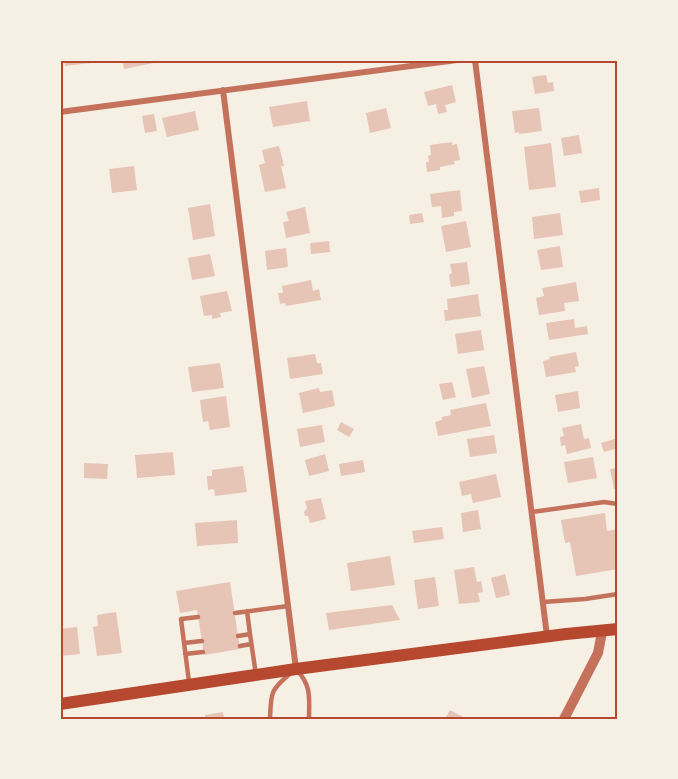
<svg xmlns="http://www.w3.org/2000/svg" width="678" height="779" font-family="'PT Sans',sans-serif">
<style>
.building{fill:#e6c5b7}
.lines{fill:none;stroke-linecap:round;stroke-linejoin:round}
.service{stroke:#c5725c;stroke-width:4.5}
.minor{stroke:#c5725c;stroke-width:6}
.tertiary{stroke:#c5725c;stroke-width:10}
.secondary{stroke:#b5482f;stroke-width:12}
.neatline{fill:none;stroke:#b5482f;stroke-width:2}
</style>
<rect width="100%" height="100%" fill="#f6efe4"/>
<!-- building -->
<path class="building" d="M64,60h27v3l-26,3z
M122,60h31l1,3 -30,6z
M546,75l2,8 5,-1 1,9 -19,3 -3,-17z
M452,85l4,17 -11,3 2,7 -9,2 -2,-10 -8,2 -4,-14z
M307,101l3,20 -37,6 -4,-20z
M386,108l5,20 -21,5 -4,-20z
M539,108l3,23 -23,3v-2l-4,1 -3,-22z
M195,111l4,19 -32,7 -5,-19z
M154,114l3,17 -12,2 -3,-17z
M579,135l3,18 -18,3 -3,-18z
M452,142v3l5,-1 3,16 -6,1 1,3 -15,3v3l-13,2 -1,-10h3l-1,-6 3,-1 -1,-10z
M551,143l5,44 -27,3 -5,-43z
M279,146l5,20h-3l5,22 -21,4 -6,-27 6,-2 -3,-13z
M134,166l3,24 -25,3 -3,-24z
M599,188l1,12 -19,3 -2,-12z
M460,190l2,21 -8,1v4l-12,2 -1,-12 -9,1 -2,-13z
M210,204l5,32 -22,4 -5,-32z
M305,207l5,26 -24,5 -3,-16 6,-1 -3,-9z
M422,213l2,9 -14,2 -1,-9z
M560,213l3,22 -29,4 -2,-22z
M466,221l5,26 -25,5 -5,-26z
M329,241l1,11 -19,2 -1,-11z
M560,246l3,21 -22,3 -4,-20z
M286,248l2,19 -21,3 -2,-19z
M210,254l5,22 -23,4 -4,-22z
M467,262l3,22 -19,3 -2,-12 3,-2 -2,-9z
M311,280l2,11 6,-2 2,11 -35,6 -1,-3 -5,1 -2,-11h5l-1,-7z
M576,282l3,19 -15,2 1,8 -26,4 -3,-17 8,-2 -2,-8z
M227,291l5,20 -12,2 1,4 -9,2v-4l-8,1 -4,-20z
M478,294l3,22 -36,5 -1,-11h4l-1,-11z
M574,319l1,9 12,-2 1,8 -39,6 -3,-17z
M481,330l3,20 -26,4 -3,-20z
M576,352l3,14 -4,1 1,5 -30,5 -3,-16 7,-2 -1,-2z
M315,354l2,9h4l2,11 -33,5 -3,-21z
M220,363l4,25 -32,4 -4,-25z
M484,366l6,28 -18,4 -6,-29z
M452,382l4,15 -13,3 -4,-16z
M319,388l1,4 12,-2 3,16 -32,7 -4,-20z
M578,391l2,17 -22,4 -3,-17z
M226,396l4,31 -20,3 -2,-9 -5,1 -3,-22z
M486,403l5,23 -53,10 -3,-14 7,-2v-3l9,-2 -1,-5z
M341,422l13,7 -5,8 -12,-7z
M581,424l3,15 5,-1 2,10 -24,6 -2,-9 -4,1 -1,-9 4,-1 -2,-8z
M322,425l3,17 -25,5 -3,-18z
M494,435l3,18 -27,4 -3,-18z
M618,438v10l-14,4 -3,-9z
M173,452l2,23 -38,3 -2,-23z
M325,454l4,17 -20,5 -4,-16z
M593,457l4,21 -29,5 -4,-21z
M363,460l2,12 -24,4 -2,-12z
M84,463l24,1 -1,15 -23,-1z
M243,466l4,26 -32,4 -1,-7 -6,1 -1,-14h5v-6z
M618,468v20l-4,1 -4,-20z
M496,474l5,23 -28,6 -2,-9 -9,2 -3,-14z
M321,498l5,21 -16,4 -2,-7h-3l-1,-4 3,-4 -2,-7z
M478,510l3,19 -18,3 -2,-19z
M605,513l2,18 11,-2v40l-42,7 -6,-34 -5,1 -4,-23z
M237,520l1,23 -41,3 -2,-23z
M442,527l2,12 -30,4 -2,-12z
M390,556l5,29 -44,6 -4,-28z
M474,567l3,15 4,-1 2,11 -5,1 2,9 -21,2 -5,-34z
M505,574l5,21 -14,3 -5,-20z
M435,577l4,29 -21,3 -4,-29z
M230,582l10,67 -36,6 -7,-45 -17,3 -4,-22z
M392,605l8,15 -71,10 -3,-17z
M116,612l6,41 -25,3 -4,-29 5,-1 -1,-11z
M77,627l3,27 -20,2v-27z
M450,710l17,9h-22z
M223,712l1,7h-19v-4z"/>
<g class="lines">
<!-- service -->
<path class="service" d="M532,512l72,-10 14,2
M543,602l42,-3 33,-5
M235,613l53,-7
M250,634l6,41
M238,636l12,-2 -3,-23
M184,643l18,-2
M240,646l11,-2
M185,654l18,-2
M297,670c15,17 12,28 12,49
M189,682l-8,-63 17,-2
M270,719c1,-26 0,-29 21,-46"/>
<!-- minor -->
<path class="minor" d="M475,60l72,576
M223,90l73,579
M60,112l397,-52"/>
<!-- tertiary -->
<path class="tertiary" d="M564,719l34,-66 4,-21"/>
<!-- secondary -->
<path class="secondary" d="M60,704l236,-35 270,-35 52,-5"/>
</g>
<!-- border -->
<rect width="678" height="779" fill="none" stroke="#f6efe4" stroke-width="123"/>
<rect x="62" y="62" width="554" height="656" class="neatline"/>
</svg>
